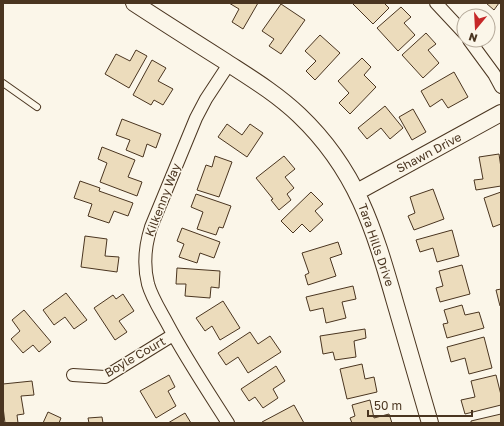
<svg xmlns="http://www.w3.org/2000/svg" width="504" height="426" font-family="'Golos Text',sans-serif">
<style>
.building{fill:#ecdcbc;stroke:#4a3520}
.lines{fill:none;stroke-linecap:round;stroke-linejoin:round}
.service-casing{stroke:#4a3520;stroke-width:8}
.minor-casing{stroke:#4a3520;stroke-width:14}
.tertiary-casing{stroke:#4a3520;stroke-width:18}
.service{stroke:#fbf6e9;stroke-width:6}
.minor{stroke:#fbf6e9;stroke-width:12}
.tertiary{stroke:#fbf6e9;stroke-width:16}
.labels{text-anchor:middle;stroke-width:3;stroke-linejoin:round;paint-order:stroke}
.street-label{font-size:12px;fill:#4a3520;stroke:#fbf6e9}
</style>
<rect width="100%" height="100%" fill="#fbf6e9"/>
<!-- building -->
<path class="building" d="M229,3h29l-15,26 -11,-7 7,-13z
M352,3h32l5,5 -16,16z
M486,3h13l-5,7z
M281,4l24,16 -24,34 -12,-8 5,-7 -12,-8z
M401,7l10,10 -7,6 11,12 -17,16 -21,-23z
M426,33l10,11 -8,6 11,13 -16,15 -21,-23z
M320,35l20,18 -25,27 -9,-9 10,-10 -11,-10z
M136,50l11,6 -18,32 -24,-14 11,-20 14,7z
M362,58l9,9 -7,8 12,12 -26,27 -11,-11 10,-10 -11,-12z
M152,60l14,8 -8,13 15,8 -10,16 -9,-5 -3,5 -18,-10z
M454,72l14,25 -20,11 -6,-9 -12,8 -9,-16z
M385,106l18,22 -13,11 -9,-11 -14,11 -9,-11z
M413,109l13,23 -14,8 -13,-23z
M122,119l39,15 -5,14 -9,-4 -4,13 -17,-7 4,-10 -14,-5z
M227,124l15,11 8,-11 13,9 -16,24 -29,-20z
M102,147l33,13 -7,17 14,5 -5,14 -37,-14 7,-19 -9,-4z
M499,154l2,14v18l-25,4 -2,-10 9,-1 -4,-22z
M215,156l17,6 -13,35 -22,-7 9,-25 6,2z
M284,156l11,13 -10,8 9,11 -7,6 4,6 -12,10 -8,-10 2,-1 -17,-21z
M80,181l20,7 -1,3 34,12 -5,13 -14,-5 -5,12 -21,-7 4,-12 -18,-6z
M433,189l11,30 -30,11 -6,-14 7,-3 -5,-16z
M311,192l12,12 -8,7 8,9 -13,12 -8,-8 -9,9 -12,-12z
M501,192v32l-8,3 -9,-29z
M196,194l35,12 -8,22 -4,-1 -3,8 -19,-6 6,-17 -12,-5z
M182,228l38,14 -6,16 -14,-5 -3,10 -18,-6 5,-13 -7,-3z
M452,230l7,26 -22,6 -4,-14 -13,4 -4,-12z
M85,236l22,3 -2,17 14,1 -2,15 -36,-5z
M338,242l4,12 -12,4 6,18 -28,9 -3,-10 4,-2 -7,-20z
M462,265l8,29 -30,8 -4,-14 7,-2 -4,-15z
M177,268l43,3 -1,17 -8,-1 -1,11 -25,-2 1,-12h-10z
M353,286l3,13 -14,3 4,16 -20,5 -3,-15 -13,3 -4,-14z
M501,289v17h-1l-4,-16z
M66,293l21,27 -13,9 -9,-12 -11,8 -11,-15z
M123,294l11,17 -15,10 8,11 -12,8 -21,-32 19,-13 3,4z
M223,301l17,27 -20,12 -8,-14 -7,5 -9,-13z
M462,305l3,10 14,-3 5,16 -37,10 -4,-14 5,-1 -4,-13z
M24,310l27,32 -12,10 -6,-7 -10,8 -12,-14 9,-8 -8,-11z
M365,329l1,9 -12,3 2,16 -21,3 -2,-8 -10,2 -3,-18z
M250,332l8,12 12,-8 11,16 -33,21 -10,-16 -12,8 -8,-12z
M484,337l8,31 -23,6 -4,-16 -14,4 -4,-15z
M362,364l3,15 9,-2 3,15 -30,7 -7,-30z
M276,366l9,15 -12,8 5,9 -15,10 -8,-11 -6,4 -8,-12z
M169,375l6,12 -7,4 8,15 -20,12 -16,-27z
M496,375l5,20v10l-36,9 -4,-14 14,-3 -4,-16z
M32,381l2,14 -13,1 3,18 -7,1 1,8h-13l-2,-16v-23z
M370,400l4,18 15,-4 3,9h-40l-2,-5 5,-2 -3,-11z
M294,405l10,18h-41l-1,-1z
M48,412l13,6 -2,5h-16z
M185,413l6,10h-23z
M501,414v9h-30v-2z
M102,417l1,6h-14l-1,-5z"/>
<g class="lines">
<defs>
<path id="service" d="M3,83l34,24"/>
<path id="minor" d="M436,3l28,30
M469,40l25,34 7,13
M73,375l32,2 68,-42
M228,423c-21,-33 -43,-66 -61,-100 -7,-13 -15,-25 -19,-39 -5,-20 -3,-38 3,-57l45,-109 10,-19 23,-35"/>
<path id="tertiary" d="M134,3c29,19 59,38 89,57 26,17 53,33 76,55 60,57 76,118 98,194 11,38 22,76 33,114
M357,192l144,-79"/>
</defs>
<!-- service casing -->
<use href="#service" class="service-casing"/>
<!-- minor casing -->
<use href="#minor" class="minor-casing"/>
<!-- tertiary casing -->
<use href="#tertiary" class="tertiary-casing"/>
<!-- service -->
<use href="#service" class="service"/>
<!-- minor -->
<use href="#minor" class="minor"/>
<!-- tertiary -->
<use href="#tertiary" class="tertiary"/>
</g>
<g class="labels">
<!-- street labels -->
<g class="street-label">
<text transform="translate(429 153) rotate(-28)" y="4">Shawn Drive</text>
<text transform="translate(163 200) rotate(-69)" y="4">Kilkenny Way</text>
<text transform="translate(376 245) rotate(71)" y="4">Tara Hills Drive</text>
<text transform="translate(135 357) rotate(-30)" y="4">Boyle Court</text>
</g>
</g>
<!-- border -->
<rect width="504" height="426" fill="none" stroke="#4a3520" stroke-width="8"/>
<!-- north arrow -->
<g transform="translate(476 28) rotate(198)"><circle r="19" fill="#fbf6e9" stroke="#b4a999"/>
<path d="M0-3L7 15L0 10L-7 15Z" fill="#c62828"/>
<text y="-6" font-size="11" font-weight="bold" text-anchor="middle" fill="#4a3520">N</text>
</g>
<!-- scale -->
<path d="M368 410v6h104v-6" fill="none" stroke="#4a3520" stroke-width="2"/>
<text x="374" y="410" font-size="12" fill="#4a3520" stroke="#fbf6e9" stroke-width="3" paint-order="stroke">50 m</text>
</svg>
